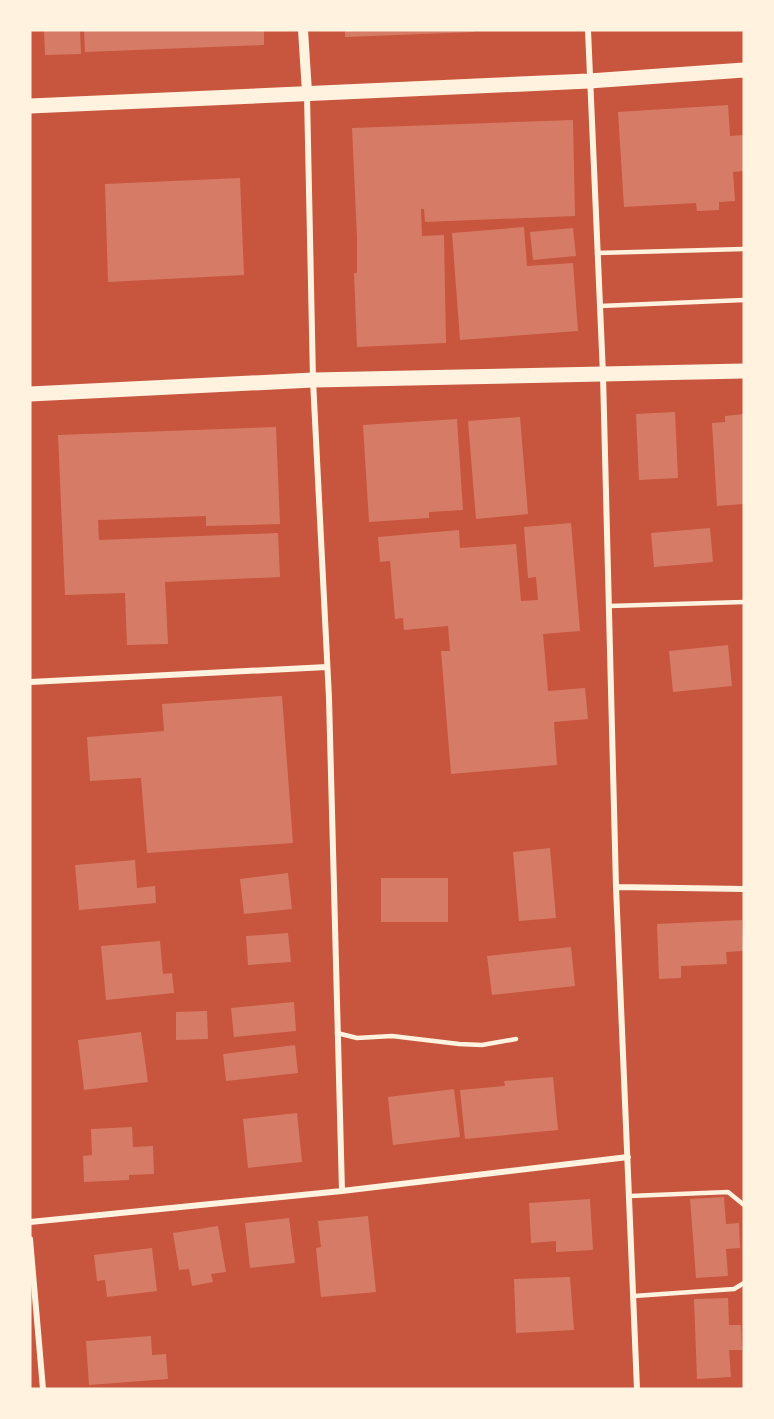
<svg xmlns="http://www.w3.org/2000/svg" width="774" height="1419" font-family="'Fira Sans',sans-serif">
<style>
.building{fill:#d67c66}
.lines{fill:none;stroke-linecap:round;stroke-linejoin:round}
.service{stroke:#fff3e0;stroke-width:4.5}
.minor{stroke:#fff3e0;stroke-width:6}
.tertiary{stroke:#fff3e0;stroke-width:10}
.primary{stroke:#fff3e0;stroke-width:15}
</style>
<rect width="100%" height="100%" fill="#c8553d"/>
<!-- building -->
<path class="building" d="M44,30h36l1,24 -36,1z
M84,30h180v15l-179,7z
M345,30h130v2l-130,5z
M728,105l2,31 14,-1v36l-11,1 2,29 -16,1v8l-22,1 -1,-8 -72,4 -6,-95z
M573,120l2,96 -150,6 -1,-13h-3l1,27 22,-1 2,108 -89,4 -3,-74h3v-35l-5,-110z
M240,178l4,97 -136,7 -3,-98z
M524,227l3,39 46,-3 5,68 -118,9 -8,-107z
M573,228l3,28 -43,4 -3,-28z
M675,412l3,66 -39,2 -3,-66z
M744,414v90l-27,2 -5,-83 13,-1v-6z
M520,417l8,97 -52,5 -8,-98z
M457,419l6,91 -34,2v6l-60,4 -6,-97z
M276,427l4,97 -74,2v-10l-108,4 1,20 179,-7 2,44 -115,5 3,62 -41,1 -2,-52 -60,2 -7,-160z
M571,523l9,108 -37,3 5,57 37,-3 3,31 -34,3 3,43 -106,9 -10,-123h9l-2,-25 -44,4 -1,-12 -8,1 -5,-58 -10,1 -2,-25 81,-7 1,18 56,-4 5,57 17,-1 -2,-23 -8,1 -4,-51z
M710,528l3,34 -59,5 -3,-34z
M728,645l4,41 -59,6 -4,-41z
M282,696l11,147 -146,10 -6,-75 -51,3 -3,-44 77,-6 -2,-27z
M550,848l6,70 -37,3 -6,-69z
M135,860l2,28 18,-2 1,17 -77,7 -4,-45z
M288,873l4,36 -48,5 -4,-35z
M381,878h67v44h-67z
M742,920l1,31 -17,1 1,12 -46,2v12l-22,1 -2,-55z
M288,933l3,29 -43,3 -2,-29z
M160,941l3,33 9,-1 2,20 -68,7 -5,-54z
M571,947l4,39 -83,9 -5,-39z
M294,1002l2,29 -62,6 -3,-29z
M207,1011l1,28 -32,1v-28z
M141,1032l7,50 -64,8 -6,-50z
M295,1045l3,28 -72,8 -3,-27z
M553,1077l5,53 -93,9 -5,-49 45,-4 -1,-5z
M454,1089l6,48 -67,8 -5,-48z
M297,1113l5,49 -54,6 -5,-49z
M132,1127l1,20 20,-1 1,28 -25,1v5l-45,2 -1,-26 9,-1 -1,-26z
M724,1197l2,27 13,-1 1,25 -14,1 2,27 -32,2 -6,-79z
M590,1199l3,51 -37,2v-11l-25,2 -2,-40z
M368,1216l8,76 -55,5 -5,-49 5,-1 -3,-26z
M289,1218l6,45 -45,5 -5,-45z
M218,1226l8,46 -15,2 2,8 -21,4 -3,-17 -10,1 -6,-37z
M152,1248l5,43 -50,6 -2,-17 -8,1 -3,-26z
M570,1277l4,53 -58,3 -2,-54z
M728,1298l1,27h12l1,25h-13l2,27 -34,2 -3,-80z
M151,1336l1,19 14,-1 2,25 -79,6 -3,-44z"/>
<g class="lines">
<!-- service -->
<path class="service" d="M597,253l147,-4
M600,306l144,-6
M609,606l135,-4
M337,1033l20,5 35,-2 67,8 23,1 34,-6
M630,1196l98,-4 16,13
M634,1296l100,-7 10,-6"/>
<!-- minor -->
<path class="minor" d="M588,30l15,345 13,512 21,502
M307,95l6,285 16,318 13,493
M30,682l297,-15
M616,887l128,2
M30,1222l312,-31 286,-34
M30,1239l13,150"/>
<!-- tertiary -->
<path class="tertiary" d="M303,30l4,62"/>
<!-- primary -->
<path class="primary" d="M30,106l559,-25 155,-11
M30,394l283,-14 431,-9"/>
</g>
<!-- border -->
<rect width="774" height="1419" fill="none" stroke="#fff3e0" stroke-width="63"/>
</svg>
